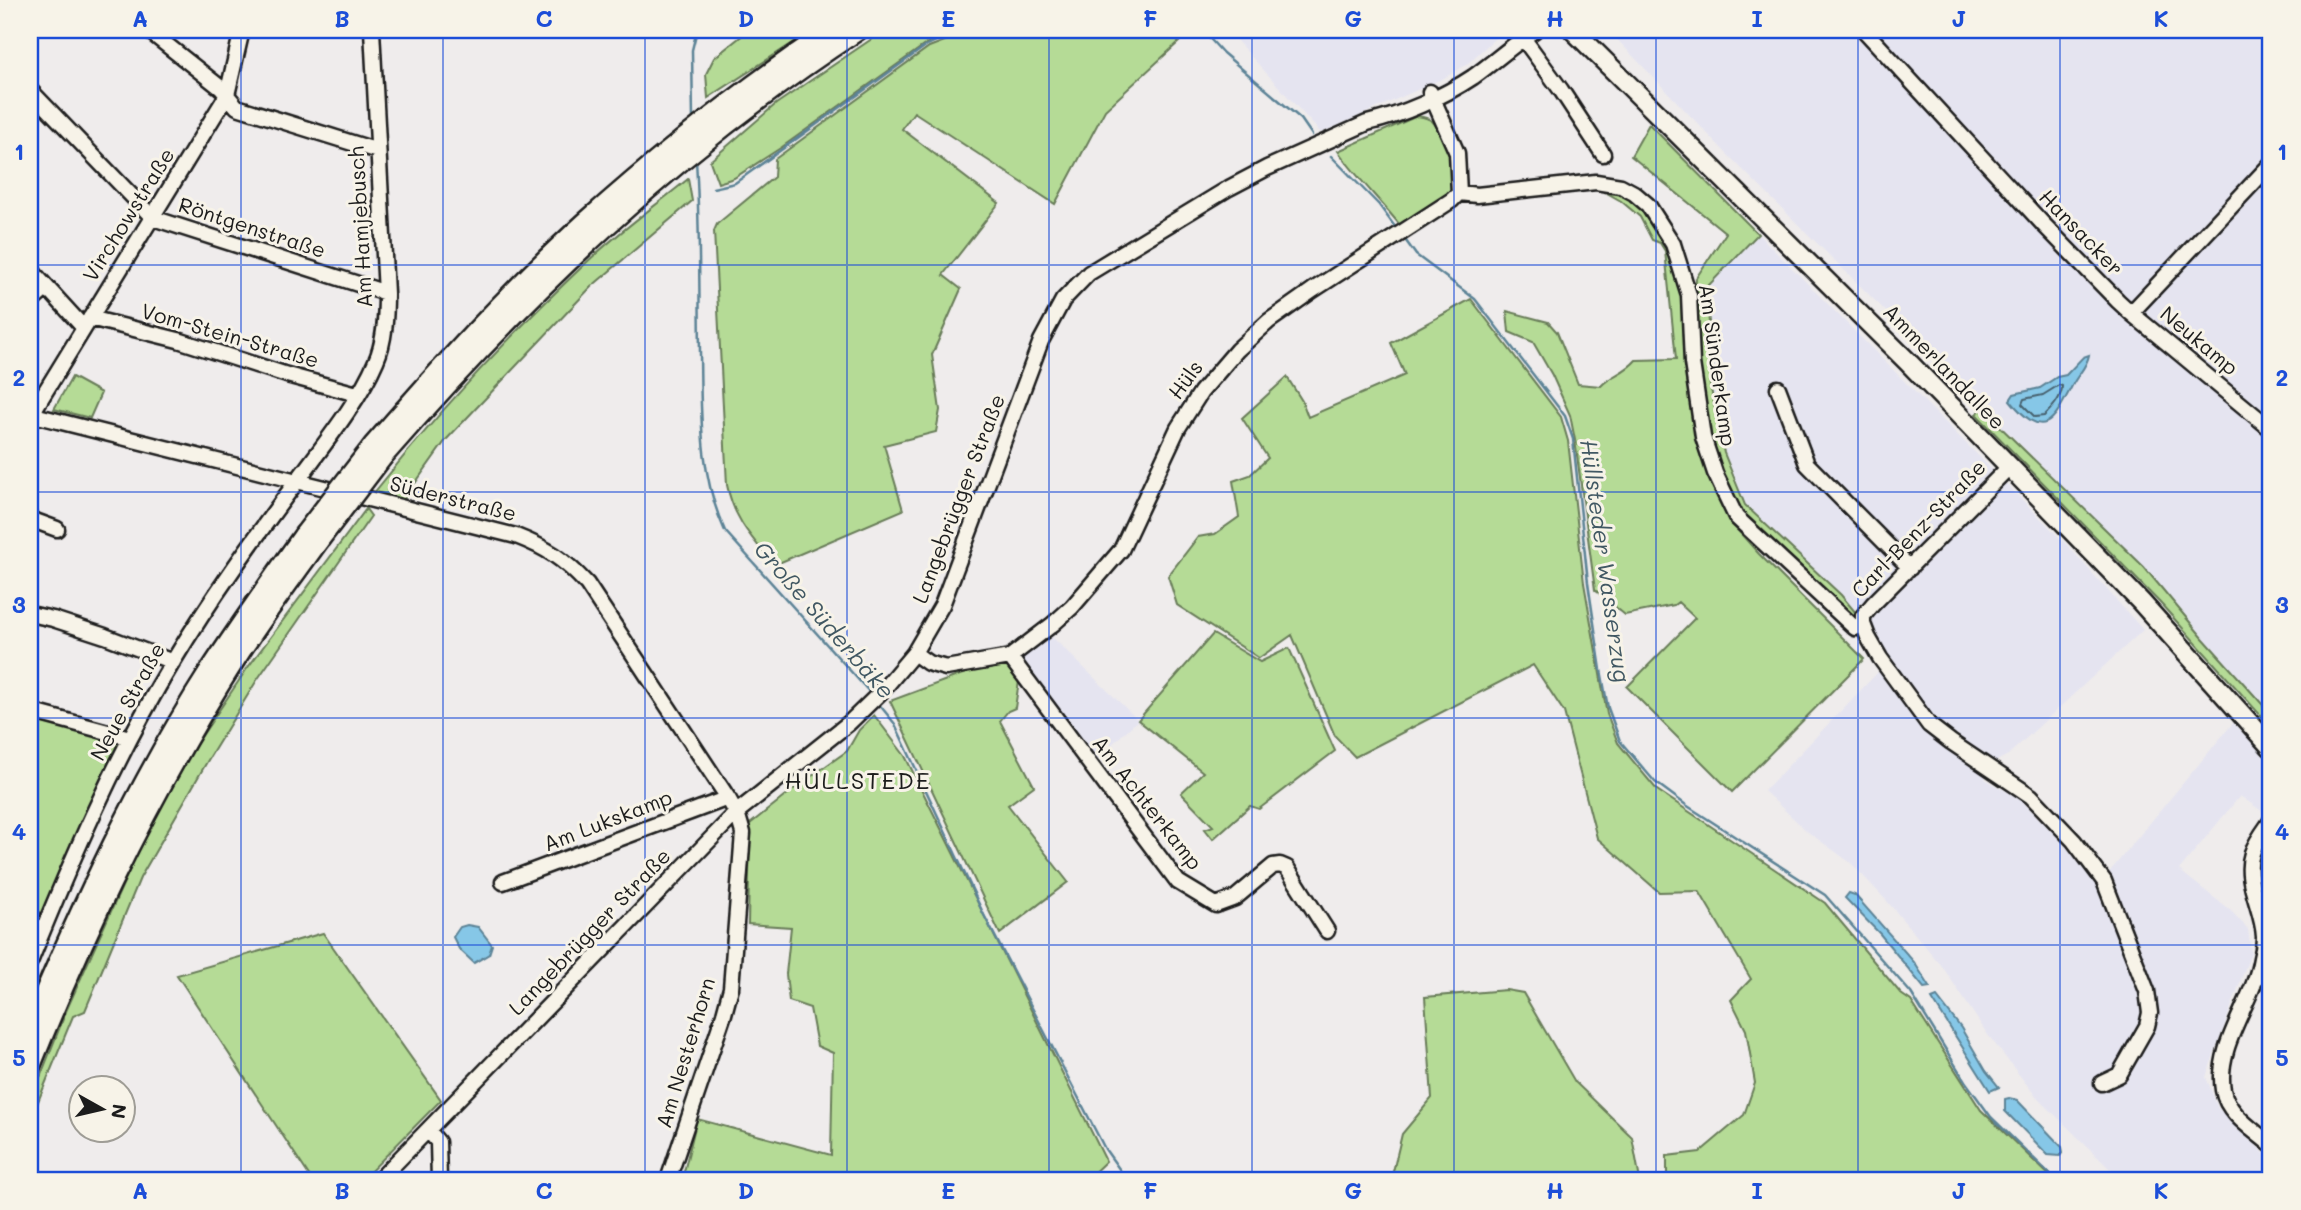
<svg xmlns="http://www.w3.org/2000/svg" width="2301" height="1210" font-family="Mali,sans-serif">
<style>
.built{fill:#e5e4f0}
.green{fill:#b5db96;stroke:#687c59;stroke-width:2}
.water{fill:#86c7e7;stroke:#5c8396;stroke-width:2}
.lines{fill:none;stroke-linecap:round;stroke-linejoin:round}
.shore{stroke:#46606d;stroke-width:2}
.stream{stroke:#5c8396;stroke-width:2.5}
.minor-casing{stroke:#1c1c1c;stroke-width:19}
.major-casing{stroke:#1c1c1c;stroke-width:23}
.highway-casing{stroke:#1c1c1c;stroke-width:24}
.minor{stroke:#f7f3e8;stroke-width:14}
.major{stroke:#f7f3e8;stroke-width:18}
.highway{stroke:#f7f3e8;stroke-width:19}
.highway-bridge-casing{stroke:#1c1c1c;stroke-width:24;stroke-linecap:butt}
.highway-bridge{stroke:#f7f3e8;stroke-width:19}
.grid{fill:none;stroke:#1d4ed8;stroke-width:2;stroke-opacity:0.55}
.labels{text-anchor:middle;stroke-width:6;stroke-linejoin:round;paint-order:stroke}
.street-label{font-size:21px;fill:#1c1c1c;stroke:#f7f3e8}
.water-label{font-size:23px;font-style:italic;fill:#415863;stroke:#f7f3e8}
.quarter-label{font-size:24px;letter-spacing:2px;fill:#1c1c1c;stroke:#f7f3e8}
.neatline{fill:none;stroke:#1d4ed8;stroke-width:2.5}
.grid-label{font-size:23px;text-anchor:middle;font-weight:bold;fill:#1d4ed8}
</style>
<rect width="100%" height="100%" fill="#efecec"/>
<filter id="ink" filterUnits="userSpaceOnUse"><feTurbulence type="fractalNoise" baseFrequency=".0143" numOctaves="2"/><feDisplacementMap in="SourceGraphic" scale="14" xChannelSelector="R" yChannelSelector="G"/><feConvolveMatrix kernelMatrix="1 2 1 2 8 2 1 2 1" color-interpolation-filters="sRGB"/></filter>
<g filter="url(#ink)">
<!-- built -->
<path class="built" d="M1227,30h277l-38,35 -22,13 -123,55z
M1608,30h663v684l-68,-76 -59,-71 -416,-412z
M1758,234l310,312 75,84 -135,125 -21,11 -2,13 35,20 47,48 22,29h17l127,-153 38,39 -2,54 -29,-20 -61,74 52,41 17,18 3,23 -45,125 12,31 53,52v20h-150l-86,-85 -47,-60 -46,-69 -56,-66 -35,-37 -43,-31 -44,-41 117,-122 -13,-42 -27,-32 -96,-90 -21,-51 -14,-70 3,-15 -7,-81z
M1051,636l87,84 -44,41 -74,-103z"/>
<!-- green -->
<path class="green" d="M749,30h64l-105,68 -2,-24 8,-16z
M885,30h68l-23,11 -148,106 -48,31 -16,5 -8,-22 66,-57z
M973,30h32l3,3 6,-3h178l-87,80 -50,94 -141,-92 -12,17 97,74 -56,72 18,14 -29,66 8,55 -4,22 -52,13 19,65 -129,55c-22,-27 -40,-45 -47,-80l-13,-254 3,-7 57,-47 1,-18 154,-112z
M1417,116c6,1 10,1 15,5 12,12 27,57 18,71 -9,16 -32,27 -47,37 -21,-27 -46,-51 -65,-78z
M1649,124l109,110 -52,54 7,81 -3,15 14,69 21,52 96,90 15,18 -6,6 -110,-104 -29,-62 -14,-87 -2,-73 1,-15 30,-45 -95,-77z
M688,179l4,22 -101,86 -145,153 -45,63 -28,-9c65,-82 136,-158 212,-230 32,-31 69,-57 103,-85z
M1600,189h15l23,13 28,38 16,52 16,156 19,49 14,26 28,31 105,105 -132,133 -105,-105 68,-69 -17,-16 -4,3 -49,10 -30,-25 -20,-150 -5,-25 -18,-40 -19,-33 -24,-10 -2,-21 41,11 9,10 21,52 23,2c10,-11 24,-13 35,-26l40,-1 -11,-108 -5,-8 -8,-3 -12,-23 -19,-16z
M1471,299l90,118 7,24 16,142 23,131 11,29 39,47 168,113 76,91 10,7 70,109 73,70h-387v-24l33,-4 44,-37 11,-32 -9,-53 -15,-30 20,-21 -52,-88 -40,1 -62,-54 -33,-126 -31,-47 -178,92 -20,-21 -43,-101 -33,23 -82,-53 -9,-29 30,-39 17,-3 24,-17 -6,-36 17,-6 18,-17 -26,-40 45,-41 15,24 6,16 97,-42 -14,-32z
M72,377l29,16 -11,25 -36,-9z
M1982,409l162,158 59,71 68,76v13l-110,-123 -185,-190z
M366,509l5,7 -114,164 -49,80 -68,118 -55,133 -12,5 -43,105v-18l37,-94 98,-218 81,-121z
M1213,634l47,28 29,-14 46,103 -76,58 -9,-3 -37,33 -8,-10 8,-3 -32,-33 22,-21 -65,-52z
M1006,665l13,16 -4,27 -7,3 -8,10 34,65 -26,19 60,77 -68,52 -110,-233 78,-29z
M874,715l31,41 201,405 -20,19h-404l15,-61 134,36 2,-102 -16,-7 -7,-38 -21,-7 -3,-27 5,-47 -43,-3 2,-100 49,-39 48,-34 12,-21z
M36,718l90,23 -96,207v-211z
M323,933l118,167 -79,80h-50l-135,-205z
M1506,990l17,3 52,89 57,55 8,43h-249l11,-46 30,-36 -7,-101z"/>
<!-- water -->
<path class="water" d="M2089,355c-2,12 -11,19 -16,29 -20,39 -29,58 -63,16l4,-6 26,-6 17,-11 9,-2 17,-18z
M1849,893l6,2 59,67 16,25 -6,1 -44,-54 -35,-36z
M467,925l11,2 14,18 -3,9 -15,9 -15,-14 -6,-12 7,-10z
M1937,997l24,31 25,43 13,16 -9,4 -58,-92z
M2009,1098l8,2 45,47 1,5 -3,4 -12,-1 -43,-44v-12z"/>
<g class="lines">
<!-- shore -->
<path class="shore" d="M2059,385l3,1c0,12 -10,22 -18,30l-9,1 -13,-13 2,-5 19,-4z"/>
<!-- stream -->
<path class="stream" d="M1202,30l21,23 78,66 11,16
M693,121l-1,-71 5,-20
M1331,156l48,49 19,26
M696,160c4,64 3,128 4,192 1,61 -1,123 25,179l147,164
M713,188l22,-5 192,-138 32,-15
M1406,241l10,14 59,44 90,117 8,23 15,144 13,87 7,38 12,33 35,41 31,23 139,90 86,98 54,88 26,36 65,63
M878,703l17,21 89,191 121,234 22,31"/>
<defs>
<path id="minor" d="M148,30l73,58 16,19 141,44
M1864,30l179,194 75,77 13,12 140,-149
M1523,38l38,52 42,64
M30,90l123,128 233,75
M1459,193l18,2 119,-13 25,4 13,7 14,12 25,39 16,51 3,68 11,74 12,36 21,44 119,111 8,-4
M30,269l54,59
M30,303l17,-15
M2131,313l140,116
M90,318l88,22 109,35 70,19
M1778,388l29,76 103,104
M30,414l486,122c31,12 48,23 71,48l141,214 10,18 5,17 -12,155 -7,26 -56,166
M30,423l7,-18 190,-310 15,-65
M2009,467l-136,137 -10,12v8l5,13 12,21 49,67 22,17 80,54 43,45 30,40 43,110 3,22 -3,13 -28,49 -17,8
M30,519l27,10
M30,614l23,5 52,17 68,26
M914,653l14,10 18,5 64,-11 43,-33 19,-17 49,-57 57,-122 23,-36 36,-42 32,-29 44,-31 139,-90 7,-7 -2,-40 -27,-61
M1010,657l168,225 38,23 19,-7 38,-32 7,-1 7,3 40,63
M30,711l100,27
M2271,821c-7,10 -15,20 -19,32 -9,28 11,56 12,84 0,6 -1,14 -3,21 -7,44 -46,86 -38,132 4,24 31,40 48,55
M503,882l225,-84
M30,962c42,-104 86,-206 144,-302 37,-62 80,-121 123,-179 27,-37 61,-78 79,-120 9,-20 10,-45 10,-68l-14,-263
M428,1130l10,12 1,38
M379,1180l358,-368 112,-89 33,-32 32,-38 28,-48 99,-264 22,-41 26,-27 140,-85 38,-20 100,-45c35,-8 76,-26 106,-46 21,-15 41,-33 62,-47"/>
<path id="major" d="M1573,30l335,332 233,240 130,145"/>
<path id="highway" d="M373,446c67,-77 136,-154 212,-223 78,-70 160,-135 247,-193
M383,456c140,-161 295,-309 475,-426
M30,1028c52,-123 108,-245 180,-357 30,-46 62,-91 94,-136
M30,1067c57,-143 124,-280 206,-409 26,-41 55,-79 83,-118"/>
</defs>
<!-- minor casing -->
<use href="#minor" class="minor-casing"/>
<!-- major casing -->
<use href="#major" class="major-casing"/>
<!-- highway casing -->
<use href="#highway" class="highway-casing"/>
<!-- minor -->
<use href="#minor" class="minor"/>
<!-- major -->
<use href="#major" class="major"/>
<!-- highway -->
<use href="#highway" class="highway"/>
<defs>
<path id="highway-bridge" d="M304,535l69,-89
M319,540l64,-84"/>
</defs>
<!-- highway-bridge casing -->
<use href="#highway-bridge" class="highway-bridge-casing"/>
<!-- highway-bridge -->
<use href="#highway-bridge" class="highway-bridge"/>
</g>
</g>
<!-- grid -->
<path class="grid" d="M241,30v1150M443,30v1150M645,30v1150M847,30v1150M1049,30v1150M1252,30v1150M1454,30v1150M1656,30v1150M1858,30v1150M2060,30v1150M30,265h2241M30,492h2241M30,718h2241M30,945h2241"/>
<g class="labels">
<!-- street labels -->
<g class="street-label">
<text transform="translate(129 215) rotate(-58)" y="7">Virchowstraße</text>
<text transform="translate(361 227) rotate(-93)" y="7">Am Hamjebusch</text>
<text transform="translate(252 228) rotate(18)" y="7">Röntgenstraße</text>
<text transform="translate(2081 233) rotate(46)" y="7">Hansacker</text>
<text transform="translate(230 336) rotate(16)" y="7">Vom-Stein-Straße</text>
<text transform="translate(2199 341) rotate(40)" y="7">Neukamp</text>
<text transform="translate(1717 365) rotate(82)" y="7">Am Sünderkamp</text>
<text transform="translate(1944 367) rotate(46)" y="7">Ammerlandallee</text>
<text transform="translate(1186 380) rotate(-54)" y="7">Hüls</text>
<text transform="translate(453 499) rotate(14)" y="7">Süderstraße</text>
<text transform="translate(959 499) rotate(-69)" y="7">Langebrügger Straße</text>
<text transform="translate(1919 529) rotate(-46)" y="7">Carl-Benz-Straße</text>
<text transform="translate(128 702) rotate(-61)" y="7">Neue Straße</text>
<text transform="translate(1147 803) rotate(52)" y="7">Am Achterkamp</text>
<text transform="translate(608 821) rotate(-21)" y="7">Am Lukskamp</text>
<text transform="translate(590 932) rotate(-46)" y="7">Langebrügger Straße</text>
<text transform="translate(686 1053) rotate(-73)" y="7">Am Nesterhorn</text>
</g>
<!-- water labels -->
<g class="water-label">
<text transform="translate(1605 561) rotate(82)" y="8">Hüllsteder Wasserzug</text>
<text transform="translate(824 620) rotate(49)" y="8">Große Süderbäke</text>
</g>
<!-- quarter labels -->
<g class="quarter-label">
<text x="858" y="789">HÜLLSTEDE</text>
</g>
</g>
<!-- margin -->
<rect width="2301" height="1210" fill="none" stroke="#f7f3e8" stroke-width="77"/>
<!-- north arrow -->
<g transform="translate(102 1109) rotate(98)"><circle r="33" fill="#f7f3e8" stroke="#9f9d96" stroke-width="2"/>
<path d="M0-5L12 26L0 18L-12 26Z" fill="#1c1c1c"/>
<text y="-10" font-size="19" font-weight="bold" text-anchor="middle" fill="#1c1c1c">N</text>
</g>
<rect x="38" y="38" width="2224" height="1134" class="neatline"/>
<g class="grid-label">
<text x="140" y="27">A</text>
<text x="342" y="27">B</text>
<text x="544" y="27">C</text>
<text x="746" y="27">D</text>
<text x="948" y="27">E</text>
<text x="1150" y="27">F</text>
<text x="1353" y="27">G</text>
<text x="1555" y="27">H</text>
<text x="1757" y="27">I</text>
<text x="1959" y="27">J</text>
<text x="2161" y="27">K</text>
<text x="19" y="160">1</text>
<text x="2282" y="160">1</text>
<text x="19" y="386">2</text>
<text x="2282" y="386">2</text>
<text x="19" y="613">3</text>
<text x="2282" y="613">3</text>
<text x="19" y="840">4</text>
<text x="2282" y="840">4</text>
<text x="19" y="1066">5</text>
<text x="2282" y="1066">5</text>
<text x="140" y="1199">A</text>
<text x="342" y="1199">B</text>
<text x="544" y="1199">C</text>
<text x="746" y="1199">D</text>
<text x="948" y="1199">E</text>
<text x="1150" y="1199">F</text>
<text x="1353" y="1199">G</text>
<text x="1555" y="1199">H</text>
<text x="1757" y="1199">I</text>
<text x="1959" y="1199">J</text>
<text x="2161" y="1199">K</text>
</g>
</svg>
